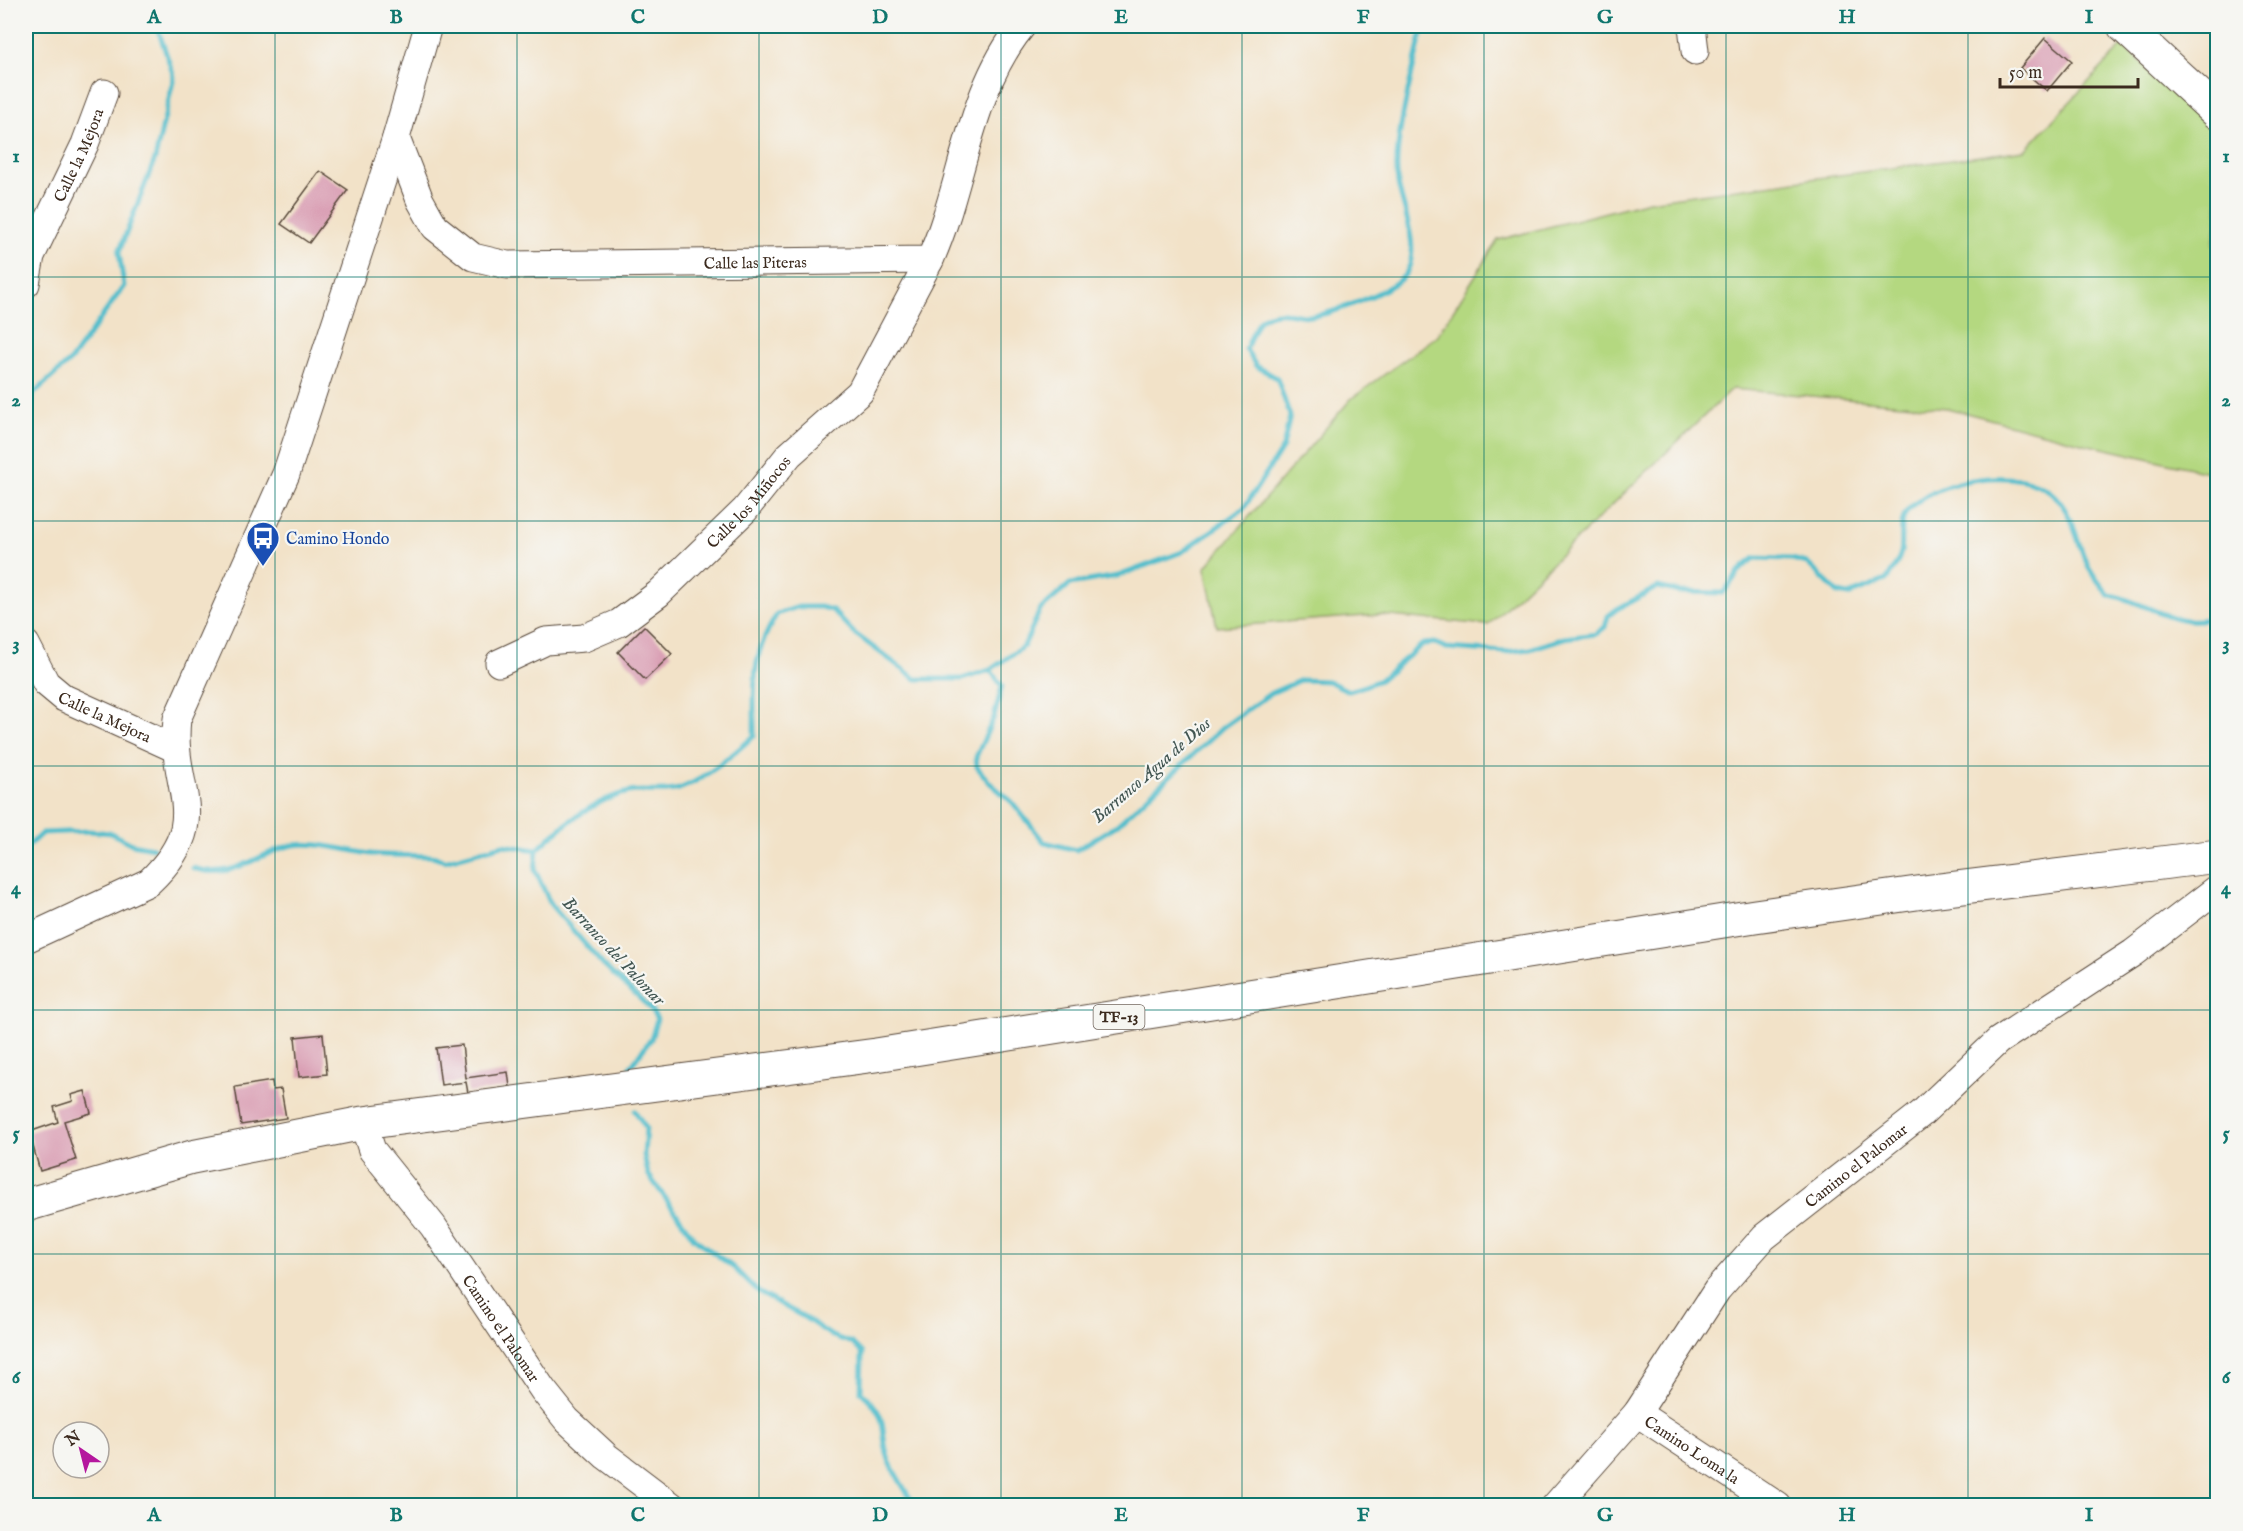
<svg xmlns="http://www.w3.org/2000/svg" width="2243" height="1531" font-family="'IM FELL English',serif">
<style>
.green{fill:#b4d880;stroke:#78814f;stroke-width:1.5}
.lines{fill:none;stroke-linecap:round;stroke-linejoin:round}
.stream{stroke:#52becc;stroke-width:5}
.building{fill:#daa0b5}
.minor-casing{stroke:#564638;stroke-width:29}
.major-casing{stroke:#564638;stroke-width:35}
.minor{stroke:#fff;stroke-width:27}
.major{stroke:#fff;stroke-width:33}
.grid{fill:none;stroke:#0f766e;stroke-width:1.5;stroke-opacity:0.55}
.labels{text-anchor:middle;stroke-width:4.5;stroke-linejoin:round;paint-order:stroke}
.shield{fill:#f6f6f2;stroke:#73675e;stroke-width:1.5}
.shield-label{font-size:15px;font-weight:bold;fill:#3b2a1e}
.street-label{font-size:16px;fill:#3b2a1e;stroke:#f6f6f2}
.transit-label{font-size:16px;fill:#164399;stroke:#f6f6f2;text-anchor:start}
.water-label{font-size:18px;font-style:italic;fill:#425652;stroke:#f6f6f2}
.neatline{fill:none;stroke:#0f766e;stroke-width:2}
.grid-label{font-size:20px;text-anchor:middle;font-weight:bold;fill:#0f766e}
</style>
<rect width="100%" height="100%" fill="#f6f6f2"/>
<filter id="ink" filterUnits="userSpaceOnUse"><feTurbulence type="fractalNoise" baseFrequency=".0167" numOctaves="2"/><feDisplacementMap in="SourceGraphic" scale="12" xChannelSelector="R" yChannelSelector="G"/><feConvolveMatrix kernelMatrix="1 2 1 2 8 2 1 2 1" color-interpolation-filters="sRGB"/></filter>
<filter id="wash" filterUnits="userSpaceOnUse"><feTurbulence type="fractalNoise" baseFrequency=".008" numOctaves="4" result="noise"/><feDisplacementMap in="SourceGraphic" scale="24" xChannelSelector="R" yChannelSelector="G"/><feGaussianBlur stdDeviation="1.35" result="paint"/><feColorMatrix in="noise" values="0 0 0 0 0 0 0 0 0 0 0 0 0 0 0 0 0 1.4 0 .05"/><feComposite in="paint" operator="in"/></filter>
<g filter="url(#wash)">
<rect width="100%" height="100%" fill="#f2e2c8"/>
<!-- green -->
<path class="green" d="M2122,46l95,81 1,90 -5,28h5l-1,229 -128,-29 -142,-37 -215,-19 -244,236 -109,-10 -162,12 -12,-59 146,-169 86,-63 61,-96 151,-39 376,-51z"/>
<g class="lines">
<!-- stream -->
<path class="stream" d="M26,461l7,-67 38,-34 53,-74 -5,-34 36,-93 19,-82 -17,-51
M990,670l12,16 -8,31 -18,40 1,10 13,16 22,19 32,40 32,8 41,-25 106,-98 48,-34 30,-13 27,1 21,10 10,-3 21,-8 43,-36 12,-1 11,5 59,4 25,-3 34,-11 32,-4 9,-7 3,-11 9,-7 41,-22 21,5 44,1 20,-26 12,-9 37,1 15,4 31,30 11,2 37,-15c6,-8 13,-19 15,-28 3,-16 -4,-31 9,-44 29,-30 113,-44 145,-12 17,18 21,40 29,61 6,15 16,27 25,38 36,5 70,38 109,20
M26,848l16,-15 47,-2 22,2 21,11 21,4
M537,850l-2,20 16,35 53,61 46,42 7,11 -6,20 -21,28
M193,868c40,13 61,-13 96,-22 21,-6 60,5 82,8 20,2 40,1 60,2 4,0 9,3 13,5l59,-16 34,5c25,-25 56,-50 92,-58 16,-3 34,2 50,-3 27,-10 53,-34 75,-53 1,-50 -5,-77 23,-122l21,-7h23l11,3 22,23 62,46h46l28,-9 34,-24 16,-36 30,-26 48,-8 64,-24 62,-44 39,-61 7,-31 -13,-38 -21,-12 -10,-17c4,-8 8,-23 14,-29 18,-14 33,-3 52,-4 21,-2 78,-25 92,-40 19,-23 -2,-69 -6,-93 -7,-38 17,-117 25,-157
M635,1111l11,17 -2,27 4,19 46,64 40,30 24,24 44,24 30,20 20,7 10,10 -1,39c31,27 17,37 28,68 6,15 17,31 26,46"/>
</g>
<g id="blocks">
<!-- building -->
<path class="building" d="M2045,38l27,23 -25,30 -27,-23z
M320,171l28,19 -39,53 -28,-19z
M644,626l28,28 -27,26 -27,-28z
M323,1034l4,40 -28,3 -4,-40z
M462,1045l4,33 42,-6 2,15 -42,6 -2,-11 -25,3 -5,-37z
M272,1081l1,9 8,-1 5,29 -45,7 -6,-38z
M85,1091l6,22 -27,8 12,39 -36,11 -11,-39 29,-10 -4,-15 19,-6 -2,-6z"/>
</g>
</g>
<g filter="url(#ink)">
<use href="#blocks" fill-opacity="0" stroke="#564638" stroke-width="1.5"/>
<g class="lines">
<defs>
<g id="minor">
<path d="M1692,26l3,25"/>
<path id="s1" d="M396,138l24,62 15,27 38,30 34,8 423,-5c34,-76 38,-168 92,-234"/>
<path id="s2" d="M26,284l5,-28 54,-112 19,-51"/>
<path id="s3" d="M26,644l20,39 18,15 112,51"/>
<path id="s4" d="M499,663l47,-22 38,-3 35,-15 39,-29 87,-84 44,-55 71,-63 70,-132"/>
<path d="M26,939l123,-57c67,-63 20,-92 28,-163l109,-245 110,-336 32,-112"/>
<path id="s5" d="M363,1123l9,27 61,76 110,164 24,30 39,36 66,50"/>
<path id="s6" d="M1637,1413l141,93"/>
<path id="s7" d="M1555,1506l82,-93 80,-123 47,-53 157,-123 77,-73 135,-88 85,-65"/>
</g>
<path id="major" d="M2124,26l94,87
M26,1205l166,-48 171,-34 513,-68 879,-139 176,-25 287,-35"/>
</defs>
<!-- minor casing -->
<use href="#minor" class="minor-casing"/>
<!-- major casing -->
<use href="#major" class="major-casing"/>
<!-- minor -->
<use href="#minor" class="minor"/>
<!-- major -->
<use href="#major" class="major"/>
</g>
</g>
<!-- grid -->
<path class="grid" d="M275,26v1480M517,26v1480M759,26v1480M1001,26v1480M1242,26v1480M1484,26v1480M1726,26v1480M1968,26v1480M26,277h2192M26,521h2192M26,766h2192M26,1010h2192M26,1254h2192"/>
<!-- icons -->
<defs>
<symbol id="bus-pin" viewBox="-11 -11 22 30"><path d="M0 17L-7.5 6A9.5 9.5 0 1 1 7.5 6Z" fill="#1a4fb4" stroke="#f6f6f2"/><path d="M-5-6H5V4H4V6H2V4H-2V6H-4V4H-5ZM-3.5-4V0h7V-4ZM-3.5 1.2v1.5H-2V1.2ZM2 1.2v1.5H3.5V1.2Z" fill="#fff"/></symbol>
</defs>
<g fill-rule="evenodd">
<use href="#bus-pin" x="244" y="519" width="38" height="52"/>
</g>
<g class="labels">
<!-- shield labels -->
<rect class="shield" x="1093.5" y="1005" width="51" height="24" rx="4.5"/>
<g class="shield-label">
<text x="1119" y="1022">TF-13</text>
</g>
<!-- street labels -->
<g class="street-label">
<text dy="6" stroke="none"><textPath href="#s2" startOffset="140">Calle la Mejora</textPath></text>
<text dy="6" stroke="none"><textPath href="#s1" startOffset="429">Calle las Piteras</textPath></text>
<text dy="6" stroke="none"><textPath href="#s4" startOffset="306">Calle los Miñocos</textPath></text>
<text dy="6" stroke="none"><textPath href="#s3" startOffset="112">Calle la Mejora</textPath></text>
<text dy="6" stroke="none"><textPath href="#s7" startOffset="458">Camino el Palomar</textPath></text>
<text dy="6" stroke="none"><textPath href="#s5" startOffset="249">Camino el Palomar</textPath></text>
<text dy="6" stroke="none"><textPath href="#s6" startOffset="66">Camino Loma la</textPath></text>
</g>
<!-- transit labels -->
<g class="transit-label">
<text x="286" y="544">Camino Hondo</text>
</g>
<!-- water labels -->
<g class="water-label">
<text transform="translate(1151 770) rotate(-41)" y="6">Barranco Agua de Dios</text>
<text transform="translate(614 951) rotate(47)" y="6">Barranco del Palomar</text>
</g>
</g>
<!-- margin -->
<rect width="2243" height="1531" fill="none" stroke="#f6f6f2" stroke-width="66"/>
<!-- north arrow -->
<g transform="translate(81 1450) rotate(325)"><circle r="28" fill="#f6f6f2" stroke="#aba49d" stroke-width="1.5"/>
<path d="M0-4.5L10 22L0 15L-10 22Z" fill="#b5179e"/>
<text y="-9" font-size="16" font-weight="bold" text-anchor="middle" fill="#3b2a1e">N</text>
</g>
<!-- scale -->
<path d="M2000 78v9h138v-9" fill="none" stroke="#3b2a1e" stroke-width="3"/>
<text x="2009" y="78" font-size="18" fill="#3b2a1e" stroke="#f6f6f2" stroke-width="4.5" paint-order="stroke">50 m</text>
<rect x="33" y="33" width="2177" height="1465" class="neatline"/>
<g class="grid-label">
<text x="154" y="23">A</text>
<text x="396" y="23">B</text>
<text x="638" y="23">C</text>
<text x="880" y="23">D</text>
<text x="1121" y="23">E</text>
<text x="1363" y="23">F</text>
<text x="1605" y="23">G</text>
<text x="1847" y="23">H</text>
<text x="2089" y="23">I</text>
<text x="16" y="162">1</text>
<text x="2226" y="162">1</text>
<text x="16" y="406">2</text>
<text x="2226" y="406">2</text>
<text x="16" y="650">3</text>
<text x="2226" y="650">3</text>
<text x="16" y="894">4</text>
<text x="2226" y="894">4</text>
<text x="16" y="1139">5</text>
<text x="2226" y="1139">5</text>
<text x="16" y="1383">6</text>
<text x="2226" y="1383">6</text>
<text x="154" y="1521">A</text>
<text x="396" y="1521">B</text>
<text x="638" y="1521">C</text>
<text x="880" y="1521">D</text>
<text x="1121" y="1521">E</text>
<text x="1363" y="1521">F</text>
<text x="1605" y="1521">G</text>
<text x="1847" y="1521">H</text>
<text x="2089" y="1521">I</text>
</g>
</svg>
